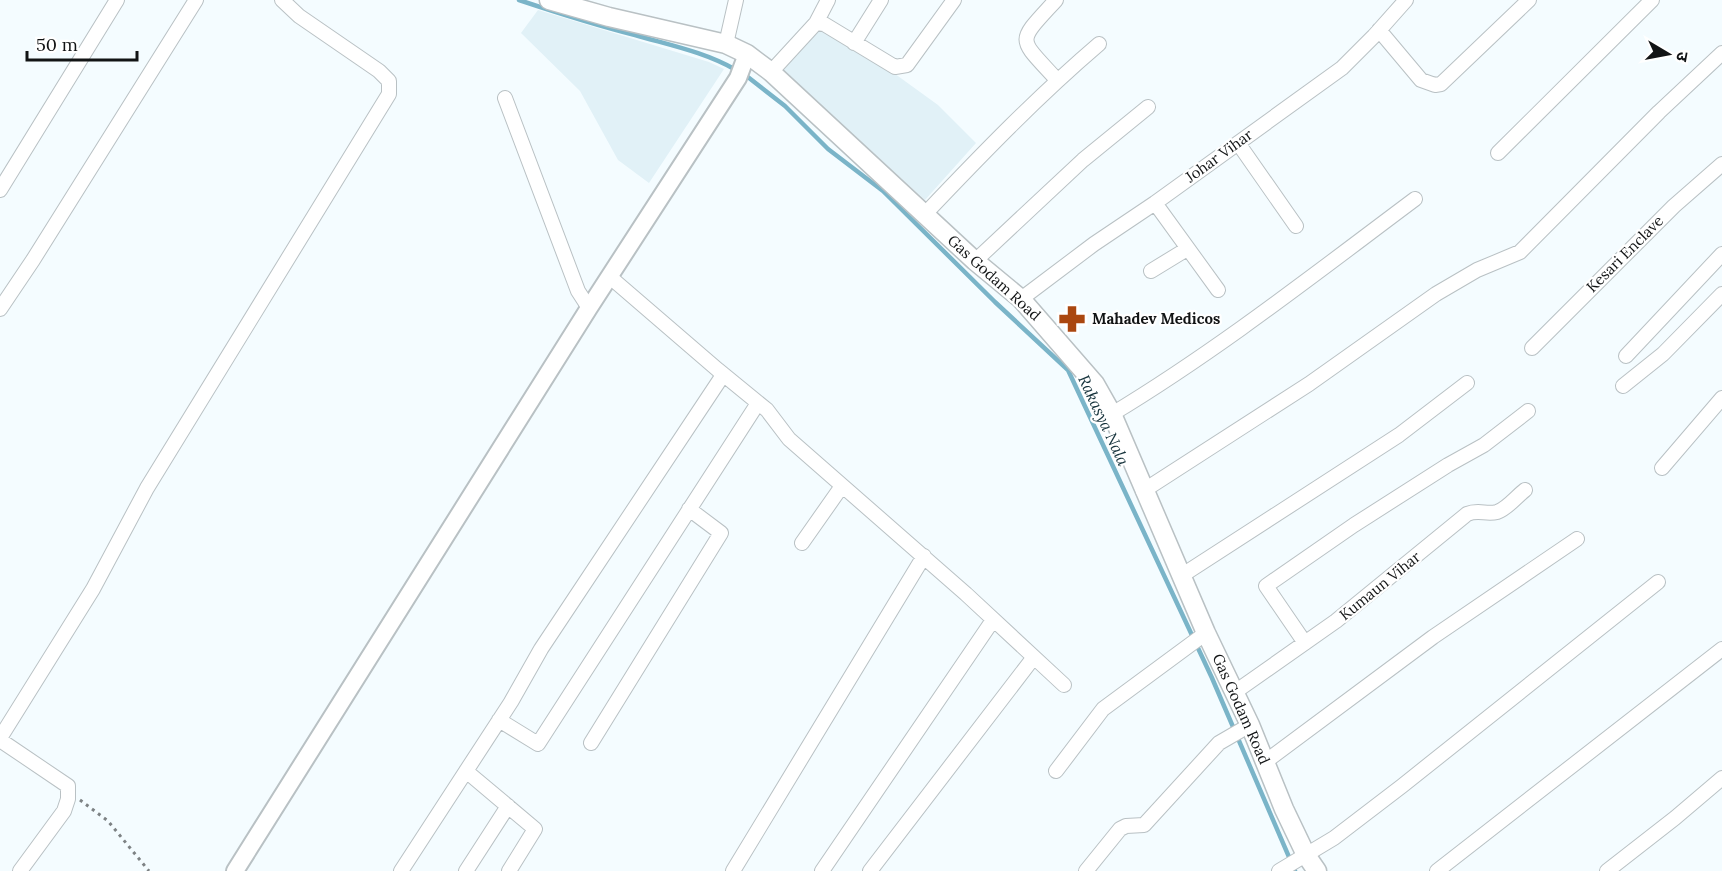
<svg xmlns="http://www.w3.org/2000/svg" width="1722" height="871" font-family="Lora,'Noto Sans Devanagari',serif">
<style>
.built{fill:#e1f1f7}
.lines{fill:none;stroke-linecap:round;stroke-linejoin:round}
.stream{stroke:#7ab4c8;stroke-width:4.5}
.minor-casing{stroke:#b9c1c4;stroke-width:16}
.tertiary-casing{stroke:#b9c1c4;stroke-width:20}
.secondary-casing{stroke:#b9c1c4;stroke-width:21}
.path{stroke:#7d8284;stroke-width:3;stroke-dasharray:3 4.5;stroke-linecap:butt}
.minor{stroke:#fff;stroke-width:14}
.tertiary{stroke:#fff;stroke-width:16}
.secondary{stroke:#fff;stroke-width:18}
.labels{text-anchor:middle;stroke-width:4.5;stroke-linejoin:round;paint-order:stroke}
.street-label{font-size:15px;fill:#121415;stroke:#fff}
.poi-label{font-size:15px;font-weight:bold;fill:#121415;stroke:#fff;text-anchor:start}
.water-label{font-size:16px;font-style:italic;fill:#15323b;stroke:#fff}
</style>
<rect width="100%" height="100%" fill="#f4fcff"/>
<!-- built -->
<path class="built" d="M538,10l171,52 15,7 -75,114 -31,-23 -38,-69 -59,-58z
M818,27l73,44 47,34 38,38 -51,57 -143,-129 32,-42z"/>
<g class="lines">
<!-- stream -->
<path class="stream" d="M519,0c39,13 77,25 116,35 34,10 70,17 101,35
M744,74l41,32 43,43 55,42 112,111 73,68 144,308 83,193"/>
<defs>
<path id="minor" d="M1056,0c-40,44 -39,36 1,80
M816,23l12,-23
M1379,30l42,50 14,5 6,-1 88,-84
M854,43l27,-43
M726,44l10,-44
M771,72l45,-49 8,1 71,43 12,-2 47,-65
M505,98l73,193 11,17
M1238,143l58,83
M1498,153l154,-153
M0,190l117,-190
M1155,203l63,87
M925,214c56,-59 112,-117 174,-170
M975,261l108,-101 65,-53
M1151,271l36,-22
M610,277l108,93 49,40 22,29 177,155 98,91
M1021,299l73,-55 61,-41 187,-135 32,-32 32,-36
M0,309l33,-49 163,-260
M1532,348l142,-142 48,-42
M1626,356l96,-102
M1623,386l40,-32 59,-60
M1112,414c106,-64 204,-141 303,-215
M1662,468l60,-70
M1143,491l166,-107 127,-90 41,-24 43,-18 139,-140 63,-59
M802,543l40,-57
M1181,576l218,-141 68,-52
M1305,643l-39,-57 88,-61 94,-60 36,-20 44,-34
M1235,692l101,-71 131,-107c12,-5 19,1 30,-2 10,-3 20,-16 28,-22
M499,720l39,24 220,-341
M0,738l93,-149 54,-101 242,-394v-13l-10,-10 -80,-55 -17,-16
M0,740l68,46v13l-4,12 -44,60
M591,743l130,-210 -32,-24
M1265,762l168,-125 144,-98
M466,771l69,58 -26,42
M1056,771l47,-62 103,-76
M401,871l110,-169 30,-53 182,-274
M466,871l42,-65
M733,871l191,-315
M822,871l171,-251
M870,871l164,-214
M1086,871l34,-42 6,-3 18,-1 75,-82 31,-18
M1279,871l55,-33 68,-52 256,-204
M1437,871l285,-222
M1607,871l68,-53 47,-40"/>
<path id="tertiary" d="M235,871l354,-563 149,-230 9,-24"/>
<path id="secondary" d="M549,0l60,17 117,27 21,10 24,18 204,189 46,38 74,85 17,30 94,219 44,92 34,84 22,46 11,16"/>
</defs>
<!-- minor casing -->
<use href="#minor" class="minor-casing"/>
<!-- tertiary casing -->
<use href="#tertiary" class="tertiary-casing"/>
<!-- secondary casing -->
<use href="#secondary" class="secondary-casing"/>
<!-- path -->
<path class="path" d="M80,800l28,21 41,50"/>
<!-- minor -->
<use href="#minor" class="minor"/>
<!-- tertiary -->
<use href="#tertiary" class="tertiary"/>
<!-- secondary -->
<use href="#secondary" class="secondary"/>
</g>
<!-- icons -->
<defs>
<symbol id="pharmacy-bare" viewBox="-9 -9 18 18"><path d="M-2-6h4v4h4v4h-4v4h-4v-4h-4v-4h4Z" fill="#aa4710" stroke="#fff" stroke-width="2.5" paint-order="stroke"/></symbol>
</defs>
<g fill-rule="evenodd">
<use href="#pharmacy-bare" x="1053" y="300" width="38" height="38"/>
</g>
<g class="labels">
<!-- street labels -->
<g class="street-label">
<text transform="translate(1219 156) rotate(-36)" y="5">Johar Vihar</text>
<text transform="translate(1625 254) rotate(-45)" y="5">Kesari Enclave</text>
<text transform="translate(994 278) rotate(42)" y="5">Gas Godam Road</text>
<text transform="translate(1380 586) rotate(-39)" y="5">Kumaun Vihar</text>
<text transform="translate(1241 709) rotate(66)" y="5">Gas Godam Road</text>
</g>
<!-- poi labels -->
<g class="poi-label">
<text x="1092" y="324">Mahadev Medicos</text>
</g>
<!-- water labels -->
<g class="water-label">
<text transform="translate(1104 420) rotate(65)" y="6">Rakasya Nala</text>
</g>
</g>
<!-- north arrow -->
<g transform="translate(1668 54) rotate(100)" stroke="#ffffff" stroke-width="4.5" paint-order="stroke">
<path d="M0-4.5L10 22L0 15L-10 22Z" fill="#121415"/>
<text y="-9" font-size="16" font-weight="bold" text-anchor="middle" fill="#121415">उ</text>
</g>
<!-- scale -->
<path d="M27 51v9h110v-9" fill="none" stroke="#121415" stroke-width="3"/>
<text x="36" y="51" font-size="18" fill="#121415" stroke="#ffffff" stroke-width="4.5" paint-order="stroke">50 m</text>
</svg>
